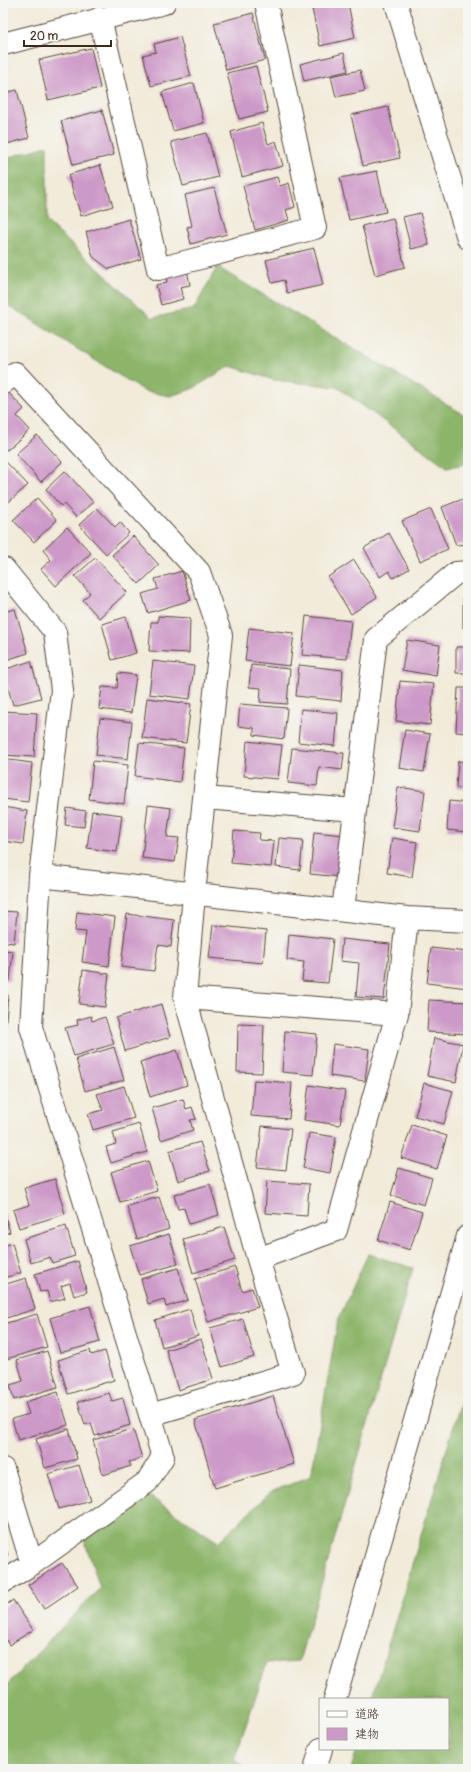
<svg xmlns="http://www.w3.org/2000/svg" width="471" height="1772" font-family="Pangolin,'Klee One',sans-serif">
<style>
.forest{fill:#8db56a;stroke:#647044}
.building{fill:#cd99c8}
.lines{fill:none;stroke-linecap:round;stroke-linejoin:round}
.street-casing{stroke:#56473a;stroke-width:24}
.secondary-casing{stroke:#56473a;stroke-width:24}
.street{stroke:#fff;stroke-width:22}
.secondary{stroke:#fff;stroke-width:22}
</style>
<rect width="100%" height="100%" fill="#f6f6f2"/>
<filter id="ink" filterUnits="userSpaceOnUse"><feTurbulence type="fractalNoise" baseFrequency=".025" numOctaves="2"/><feDisplacementMap in="SourceGraphic" scale="8" xChannelSelector="R" yChannelSelector="G"/><feConvolveMatrix kernelMatrix="1 2 1 2 8 2 1 2 1" color-interpolation-filters="sRGB"/></filter>
<filter id="wash" filterUnits="userSpaceOnUse"><feTurbulence type="fractalNoise" baseFrequency=".012" numOctaves="4" result="noise"/><feDisplacementMap in="SourceGraphic" scale="16" xChannelSelector="R" yChannelSelector="G"/><feGaussianBlur stdDeviation="0.9" result="paint"/><feColorMatrix in="noise" values="0 0 0 0 0 0 0 0 0 0 0 0 0 0 0 0 0 1.4 0 .05"/><feComposite in="paint" operator="in"/></filter>
<g filter="url(#wash)">
<rect width="100%" height="100%" fill="#f2ebda"/>
<!-- forest -->
<path class="forest" d="M47,146v76l105,96 42,-9 23,-42 251,150v47l-21,3 -110,-80 -63,-7 -44,-14 -38,23 -22,7 -26,-5 -141,-89v-143z
M368,1254l45,14 -114,393 -32,2 -33,97 16,9h-247v-80l97,-101 -16,-49 62,-45 72,48 53,-50 40,-16 27,-156z
M468,1378v391h-117l6,-20h91v-50h-76z"/>
<g id="blocks">
<!-- building -->
<path class="building" d="M316,3h32l7,35 -35,8 -9,-42z
M253,13l12,47 -39,10 -12,-47z
M180,37l11,39 -40,10 -8,-31 13,-3 -2,-8z
M91,48l9,40 -52,12 -9,-40z
M344,53l4,18 -44,10 -4,-17z
M256,66l12,46 -29,7 -12,-46z
M360,70l5,21 -29,6 -5,-21z
M194,83l10,40 -31,8 -11,-39z
M3,89l2,4 12,-3 12,48 -26,7z
M388,107l12,51 -37,8 -12,-51z
M102,110l12,45 -41,10 -12,-44z
M262,123l6,21 8,-3 7,25 -41,11 -11,-45z
M207,133l11,44 -35,9 -12,-44z
M100,165l13,41 -32,10 -13,-41z
M377,171l9,41 -37,8 -9,-42z
M277,177l3,9 9,-3 6,24 -9,3 3,10 -34,10 -12,-44z
M214,188l13,46 -36,10 -4,-17 5,-1 -7,-31z
M420,213l9,32 -18,4 -8,-32z
M393,218l12,49 -30,8 -13,-49z
M129,219l12,40 -32,10 -16,-12 -7,-25z
M314,248l9,37 -36,8 -3,-13 -12,3 -6,-23z
M187,270l3,15 -10,2 3,12 -22,6 -5,-20 11,-3 -1,-7z
M8,392l16,17 -7,7 13,14 -23,20 -4,-4v-50z
M37,435l25,27 -21,20 -25,-28z
M6,462l22,23 -25,22v-42z
M65,471l28,31 -17,15 -12,-13 -3,2 -15,-17z
M37,498l20,22 -23,22 -21,-22z
M468,499v45l-12,1 -14,-38 21,-8z
M97,508l18,19 5,-5 9,11 -23,21 -27,-29z
M431,509l17,40 -28,12 -18,-40z
M67,527l24,26 -35,33 -15,-17 10,-9 -8,-10z
M389,533l20,36 -16,9 -4,-7 -9,6 -16,-29z
M133,536l26,29 -20,19 -27,-29z
M95,558l32,34 -28,26 -16,-18 7,-7 -15,-17z
M354,560l23,37 -26,17 -23,-37z
M182,571l9,29 -43,13 -6,-19 16,-5 -3,-10z
M463,588h5v40h-5z
M15,609l13,44 -25,8v-49z
M158,616l32,2 -1,35 -40,-2 2,-29h7z
M306,616l45,5 -4,38 -45,-4z
M126,617l10,36 -24,7 -10,-36z
M249,628l45,5 -4,33 -45,-5z
M407,640l33,5 -4,31 -34,-6z
M456,647h12v26h-12z
M31,661l10,37 -28,7 -10,-35z
M153,661l41,5 -4,33 -41,-5z
M251,665l39,4 -3,35 -27,-2 1,-14 -12,-1z
M299,665l44,5 -2,31 -45,-5z
M118,673l18,2 -5,38 -32,-4 3,-22 15,1z
M400,681l34,3 -4,41 -34,-4z
M458,688h10v45l-12,-1z
M147,698l44,6 -5,39 -44,-5z
M240,704l47,4 -3,31 -30,-4v-7l-16,-2z
M301,709l37,4 -3,33 -37,-4z
M3,711l34,2 -3,44 -31,-2z
M100,718l32,4 -4,37 -32,-4z
M405,730l25,4 -6,38 -25,-4z
M247,741l35,4 -4,34 -34,-3z
M139,743l45,5 -4,34 -45,-6z
M292,748l52,5 -2,17 -23,-3 -2,19 -29,-3z
M3,759l29,4 -4,39 -25,-3z
M93,761l35,4 -4,39 -35,-5z
M458,761l10,1v27l-12,-1z
M398,787l27,4 -5,40 -28,-4z
M449,801l19,2v29l-21,-2z
M148,805l23,3 -4,29 12,1 -4,24 -33,-4z
M3,807l24,4 -4,33 -20,-3z
M67,808l19,3 -2,16 -19,-2z
M92,811l30,4 -5,37 -30,-4z
M234,831l26,2 -1,7 15,1 -3,26 -40,-4z
M314,832l30,3 -4,42 -30,-3z
M279,838l24,2 -3,30 -24,-3z
M392,838l25,4 -5,35 -25,-4z
M3,911l14,1 -3,31 -11,-1z
M77,912l38,5 -6,49 -27,-4 4,-30 -11,-1z
M127,914l47,6 -3,27 -13,-2 -4,26 -33,-4z
M213,925l53,6 -3,32 -54,-5z
M289,934l44,5 -5,44 -26,-2 2,-19 -17,-2z
M342,939l48,5 -6,55 -28,-2 3,-34 -19,-2z
M431,948l37,4v36l-41,-5z
M3,950l10,1 -3,30 -7,-1z
M83,970l26,4 -4,33 -26,-3z
M3,995h5l-3,38h-2z
M429,1000l39,2v32l-41,-2z
M161,1004l9,33 -45,14 -9,-33z
M91,1016l1,5 13,-4 9,27 -40,12 -9,-28 13,-3 -1,-5z
M238,1024l26,1 -2,48 -25,-1z
M285,1031l32,3 -4,41 -31,-3z
M434,1038l29,6 -7,38 -29,-6z
M333,1044l36,5 -4,32 -35,-5z
M114,1047l10,33 -39,11 -9,-32z
M177,1050l10,35 -37,12 -10,-35z
M254,1080l38,3 -3,36 -38,-3z
M424,1083l29,8 -9,33 -29,-8z
M309,1085l36,6 -5,34 -36,-5z
M124,1086l10,32 -41,12 -5,-16 15,-4 -6,-16z
M183,1099l3,10 6,-2 4,12 -6,1 3,10 -32,10 -9,-32z
M139,1124l8,28 -36,11 -5,-16 10,-3 -3,-12z
M412,1125l35,11 -10,33 -36,-11z
M262,1126l29,3 -5,41 -29,-3z
M309,1133l27,4 -6,36 -27,-5z
M200,1142l10,29 -32,10 -9,-30z
M148,1161l9,30 -37,11 -9,-30z
M399,1168l33,10 -8,27 -33,-10z
M55,1179l10,35 -46,14 -6,-18 16,-5 -5,-17z
M267,1181l42,3 -2,32 -42,-3z
M210,1184l9,31 -30,9 -5,-16 -6,1 -4,-14z
M159,1197l10,32 -32,10 -10,-33z
M390,1202l32,10 -12,38 -32,-10z
M3,1210l7,22 -7,2z
M66,1226l9,30 -23,7 -2,-6 -19,6 -7,-24z
M224,1227l11,33 -42,13 -10,-34z
M169,1234l9,30 -39,11 -9,-29z
M12,1243l9,30 -18,5v-32z
M78,1261l9,31 -13,4 -4,-13 -9,3 4,12 -15,4 -3,-11 -7,1 -5,-18z
M235,1267l7,24 10,-3 6,19 -50,15 -13,-43z
M178,1268l10,32 -22,7 -2,-8 -16,5 -7,-25z
M26,1278l9,31 -32,10v-34z
M90,1306l10,36 -40,11 -10,-35z
M190,1309l8,27 -36,11 -7,-27z
M37,1314l10,33 -44,13v-36z
M243,1319l11,38 -32,10 -12,-39z
M201,1339l12,40 -35,11 -12,-40z
M90,1350l1,5 14,-4 9,29 -46,14 -10,-34z
M47,1351l11,36 -44,13 -4,-15 13,-4 -6,-21z
M58,1392l10,33 -50,15 -6,-21 17,-5 -4,-12z
M109,1393l3,8 11,-3 7,27 -35,11 -4,-13 -6,2 -7,-23z
M273,1396l21,68 -79,24 -20,-68z
M69,1429l8,30 -32,9 -9,-29z
M133,1429l9,29 -13,4 2,4 -28,9 -10,-35z
M79,1465l11,35 -31,9 -11,-35z
M3,1540l5,15 -5,2z
M62,1563l16,23 -34,23 -16,-24z
M13,1600l20,30 -24,15 -6,-10v-28z"/>
</g>
</g>
<g filter="url(#ink)">
<use href="#blocks" fill-opacity="0" stroke="#56473a" stroke-width="1"/>
<g class="lines">
<defs>
<path id="street" d="M100,18l58,251 157,-41 -49,-225
M3,383l12,-10 184,199 22,63 -27,259 -9,104 73,261 35,114 -143,42
M4,569l51,63 7,58 -22,186
M204,798l151,12
M343,910l33,-271 80,-66 12,-1
M185,998l212,16
M258,1259l78,-29 61,-216 10,-96
M3,1469l29,95
M3,1582l29,-18 115,-82 16,-25 -132,-430 9,-151 367,42 61,3"/>
<path id="secondary" d="M396,3l72,235
M3,44l161,-41
M335,1699l133,-463
M315,1769l6,-20"/>
</defs>
<!-- street casing -->
<use href="#street" class="street-casing"/>
<!-- secondary casing -->
<use href="#secondary" class="secondary-casing"/>
<!-- street -->
<use href="#street" class="street"/>
<!-- secondary -->
<use href="#secondary" class="secondary"/>
</g>
</g>
<!-- margin -->
<rect width="471" height="1772" fill="none" stroke="#f6f6f2" stroke-width="16"/>
<!-- legend -->
<rect x="319" y="1698" width="130" height="52" fill="#f6f6f2" stroke="#aba49d"/>
<rect x="327" y="1711" width="20" height="6" fill="#ffffff" stroke="#aba49d"/>
<text x="355" y="1718" font-size="12" fill="#3b2a1e">道路</text>
<rect x="327" y="1728" width="20" height="12" fill="#cd99c8" stroke="#aba49d"/>
<text x="355" y="1738" font-size="12" fill="#3b2a1e">建物</text>
<!-- scale -->
<path d="M24 40v6h87v-6" fill="none" stroke="#3b2a1e" stroke-width="2"/>
<text x="30" y="40" font-size="12" fill="#3b2a1e" stroke="#f6f6f2" stroke-width="3" paint-order="stroke">20 m</text>
</svg>
